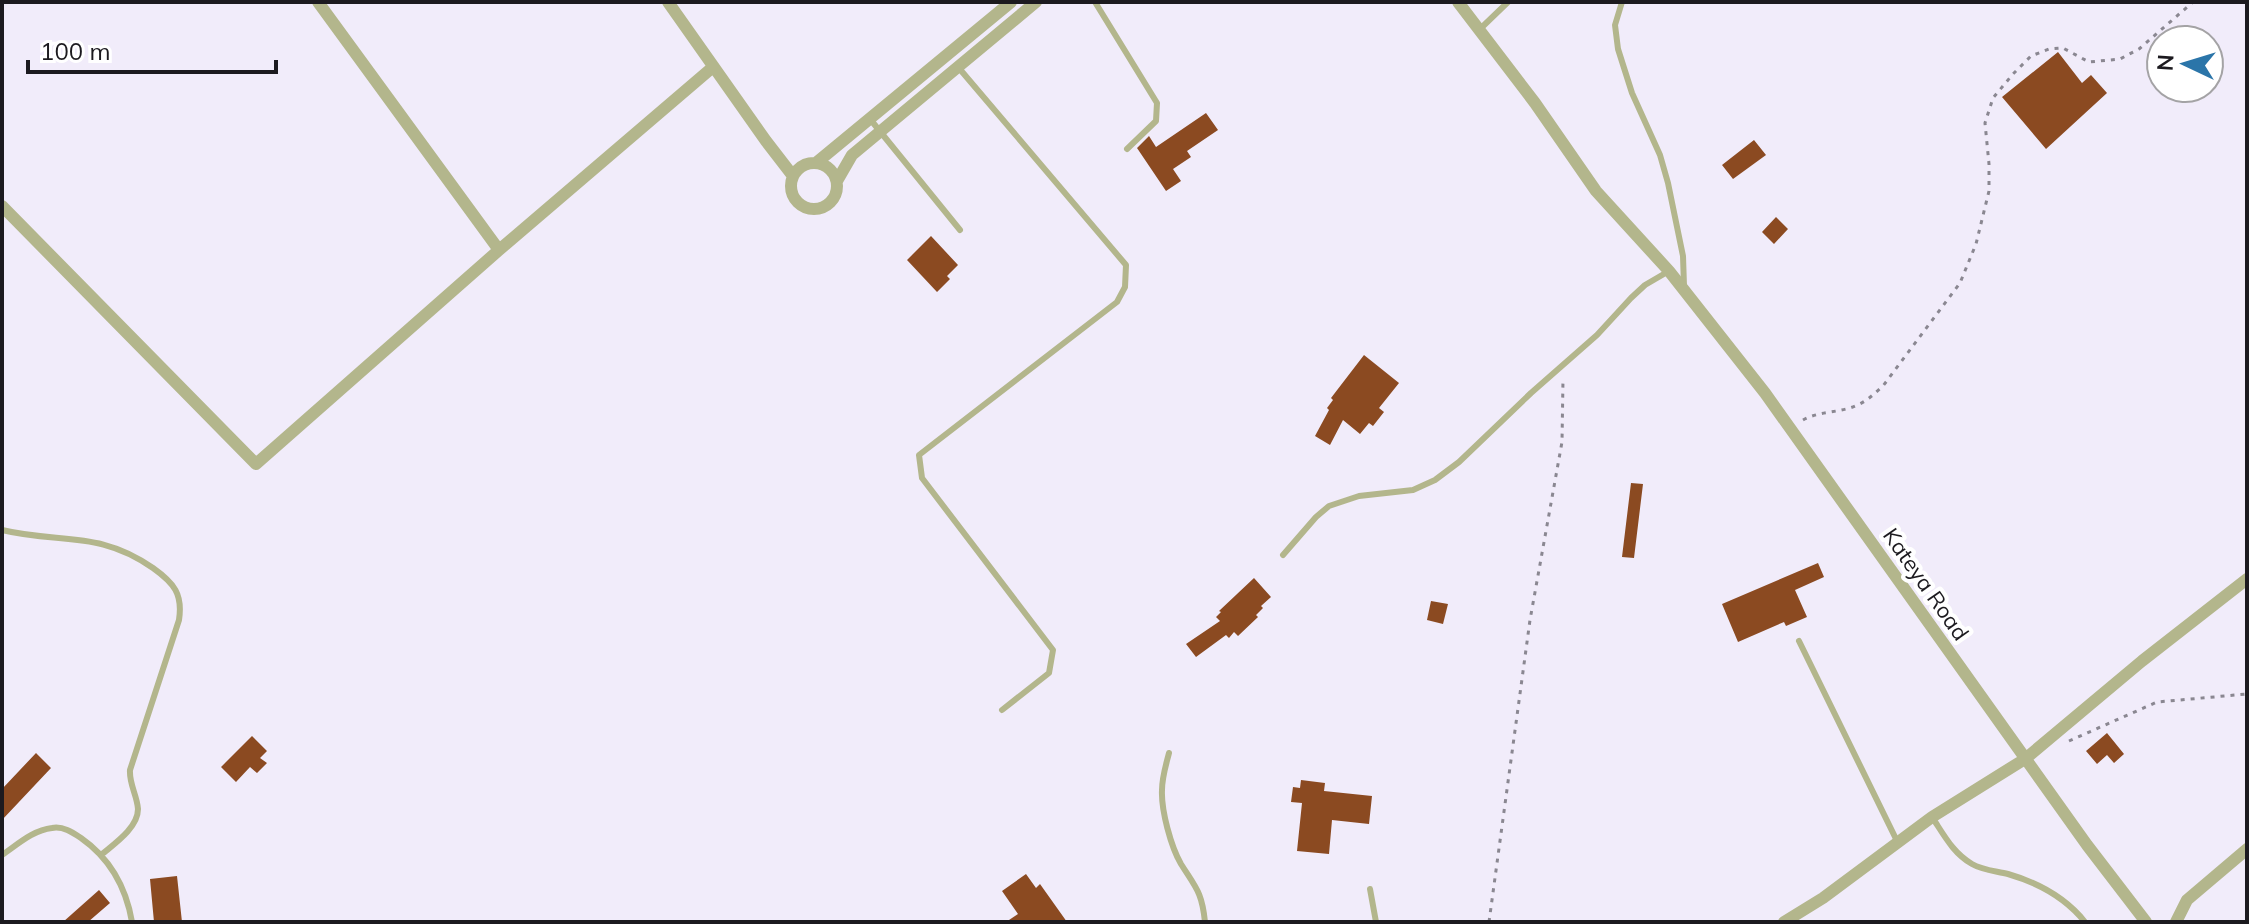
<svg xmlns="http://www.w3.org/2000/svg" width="2249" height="924" font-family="Mulish,sans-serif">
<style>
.building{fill:#8b4a21}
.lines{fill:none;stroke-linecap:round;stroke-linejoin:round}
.path{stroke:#8a8791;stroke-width:3;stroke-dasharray:4 6;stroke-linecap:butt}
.service{stroke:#b3b68c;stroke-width:6}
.minor{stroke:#b3b68c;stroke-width:12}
.labels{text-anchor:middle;stroke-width:8;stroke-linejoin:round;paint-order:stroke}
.street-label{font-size:22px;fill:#1c1a1f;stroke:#fff}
</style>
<rect width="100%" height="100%" fill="#f1ecfa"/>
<!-- building -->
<path class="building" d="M2058,52l24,31 9,-8 16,18 -61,56 -44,-52z
M1206,113l12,17 -31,21 4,6 -18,12 8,12 -15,10 -29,-43 12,-12 7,11z
M1754,140l12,15 -33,24 -11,-14z
M1776,217l12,12 -14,15 -12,-12z
M931,236l27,29 -11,11 3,3 -13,13 -30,-32z
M1364,355l35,28 -20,25 5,4 -11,14 -4,-3 -9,11 -17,-14 -13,25 -15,-9 14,-26 -2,-2 6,-8 -2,-2z
M1631,483l12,1 -9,74 -12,-1z
M1818,563l6,14 -29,13 12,27 -21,9 -2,-4 -46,20 -16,-38z
M1254,578l17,19 -10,9 2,2 -7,7 2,2 -20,19 -4,-4 -5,6 -3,-3 -30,22 -10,-13 34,-23 -4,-4 5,-5 -2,-1z
M1431,601l17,3 -5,20 -16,-4z
M2107,733l17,21 -10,9 -7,-8 -10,9 -11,-13z
M252,736l15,15 -7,7 7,5 -10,10 -7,-6 -14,15 -15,-15z
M36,753l15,15 -49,52v-31z
M1301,780l24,3 -1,8 48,5 -3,28 -37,-4 -3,34 -32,-3 5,-48 -11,-1 2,-15 7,1z
M1026,874l10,14 4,-4 27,38h-61l12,-8 -16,-23z
M177,876l5,46h-28l-4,-43z
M99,890l11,13 -22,19h-25z"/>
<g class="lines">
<!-- path -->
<path class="path" d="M1803,420c16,-9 36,-7 52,-14 11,-4 19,-12 28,-20l77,-103 16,-39 13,-53v-27l-4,-41 8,-25 20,-24 18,-18 18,-7 14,-1 26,14 31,-3 19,-10 54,-47
M2069,741l88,-39 90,-8
M1489,922l41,-302 32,-178 1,-63"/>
<!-- service -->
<path class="service" d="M1095,2l62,101 -1,18 -29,28
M1622,2l-7,23 3,24 14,44 28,62 8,28 15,73 1,30
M1479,30l29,-28
M958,67l168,198 -1,22 -8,15 -198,153 3,23 131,172 -4,23 -47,37
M870,119l90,111
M2,530c58,14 97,0 151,38 21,15 30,26 26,52l-49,150c-1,14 7,25 8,39 0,19 -24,35 -37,46
M1283,555l33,-38 13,-11 30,-10 54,-6 22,-10 24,-18 72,-69 66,-58 34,-37 14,-13 24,-14
M1799,641l98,200
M1169,753c-3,12 -7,24 -7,37 -1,20 9,57 19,74 15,24 21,28 24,58
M1932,817c12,18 21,36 40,47 10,6 24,7 36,10 31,9 57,23 77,48
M2,855c15,-10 31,-25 50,-27 11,-2 20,4 29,10 30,21 45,49 51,84
M1370,889l6,33"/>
<!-- minor -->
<path class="minor" d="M318,2l181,248
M668,2l98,139 27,35
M1458,2l77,101 61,88 73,80 96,122 322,452 59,77
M791 186a23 23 0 1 1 46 0a23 23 0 1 1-46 0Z
M816,163l195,-161
M837,181l15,-26 184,-153
M2,206l254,258 243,-214 214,-183
M1784,922l39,-24 109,-81 93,-58 117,-98 105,-82
M2176,922l11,-22 60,-51"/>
</g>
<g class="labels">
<!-- street labels -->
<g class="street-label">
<text transform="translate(1926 584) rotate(55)" y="8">Kateya Road</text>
</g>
</g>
<!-- border -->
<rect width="2249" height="924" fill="none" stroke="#1c1a1f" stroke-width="8"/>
<!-- north arrow -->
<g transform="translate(2185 64) rotate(274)"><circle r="38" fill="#ffffff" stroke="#a4a3a5" stroke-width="2"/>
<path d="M0-6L14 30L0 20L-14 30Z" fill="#2b75a9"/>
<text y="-12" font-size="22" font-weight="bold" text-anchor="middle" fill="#1c1a1f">N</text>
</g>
<!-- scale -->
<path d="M28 60v12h248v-12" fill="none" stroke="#1c1a1f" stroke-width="4"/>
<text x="40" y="60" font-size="24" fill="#1c1a1f" stroke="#ffffff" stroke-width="6" paint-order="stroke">100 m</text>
</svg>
